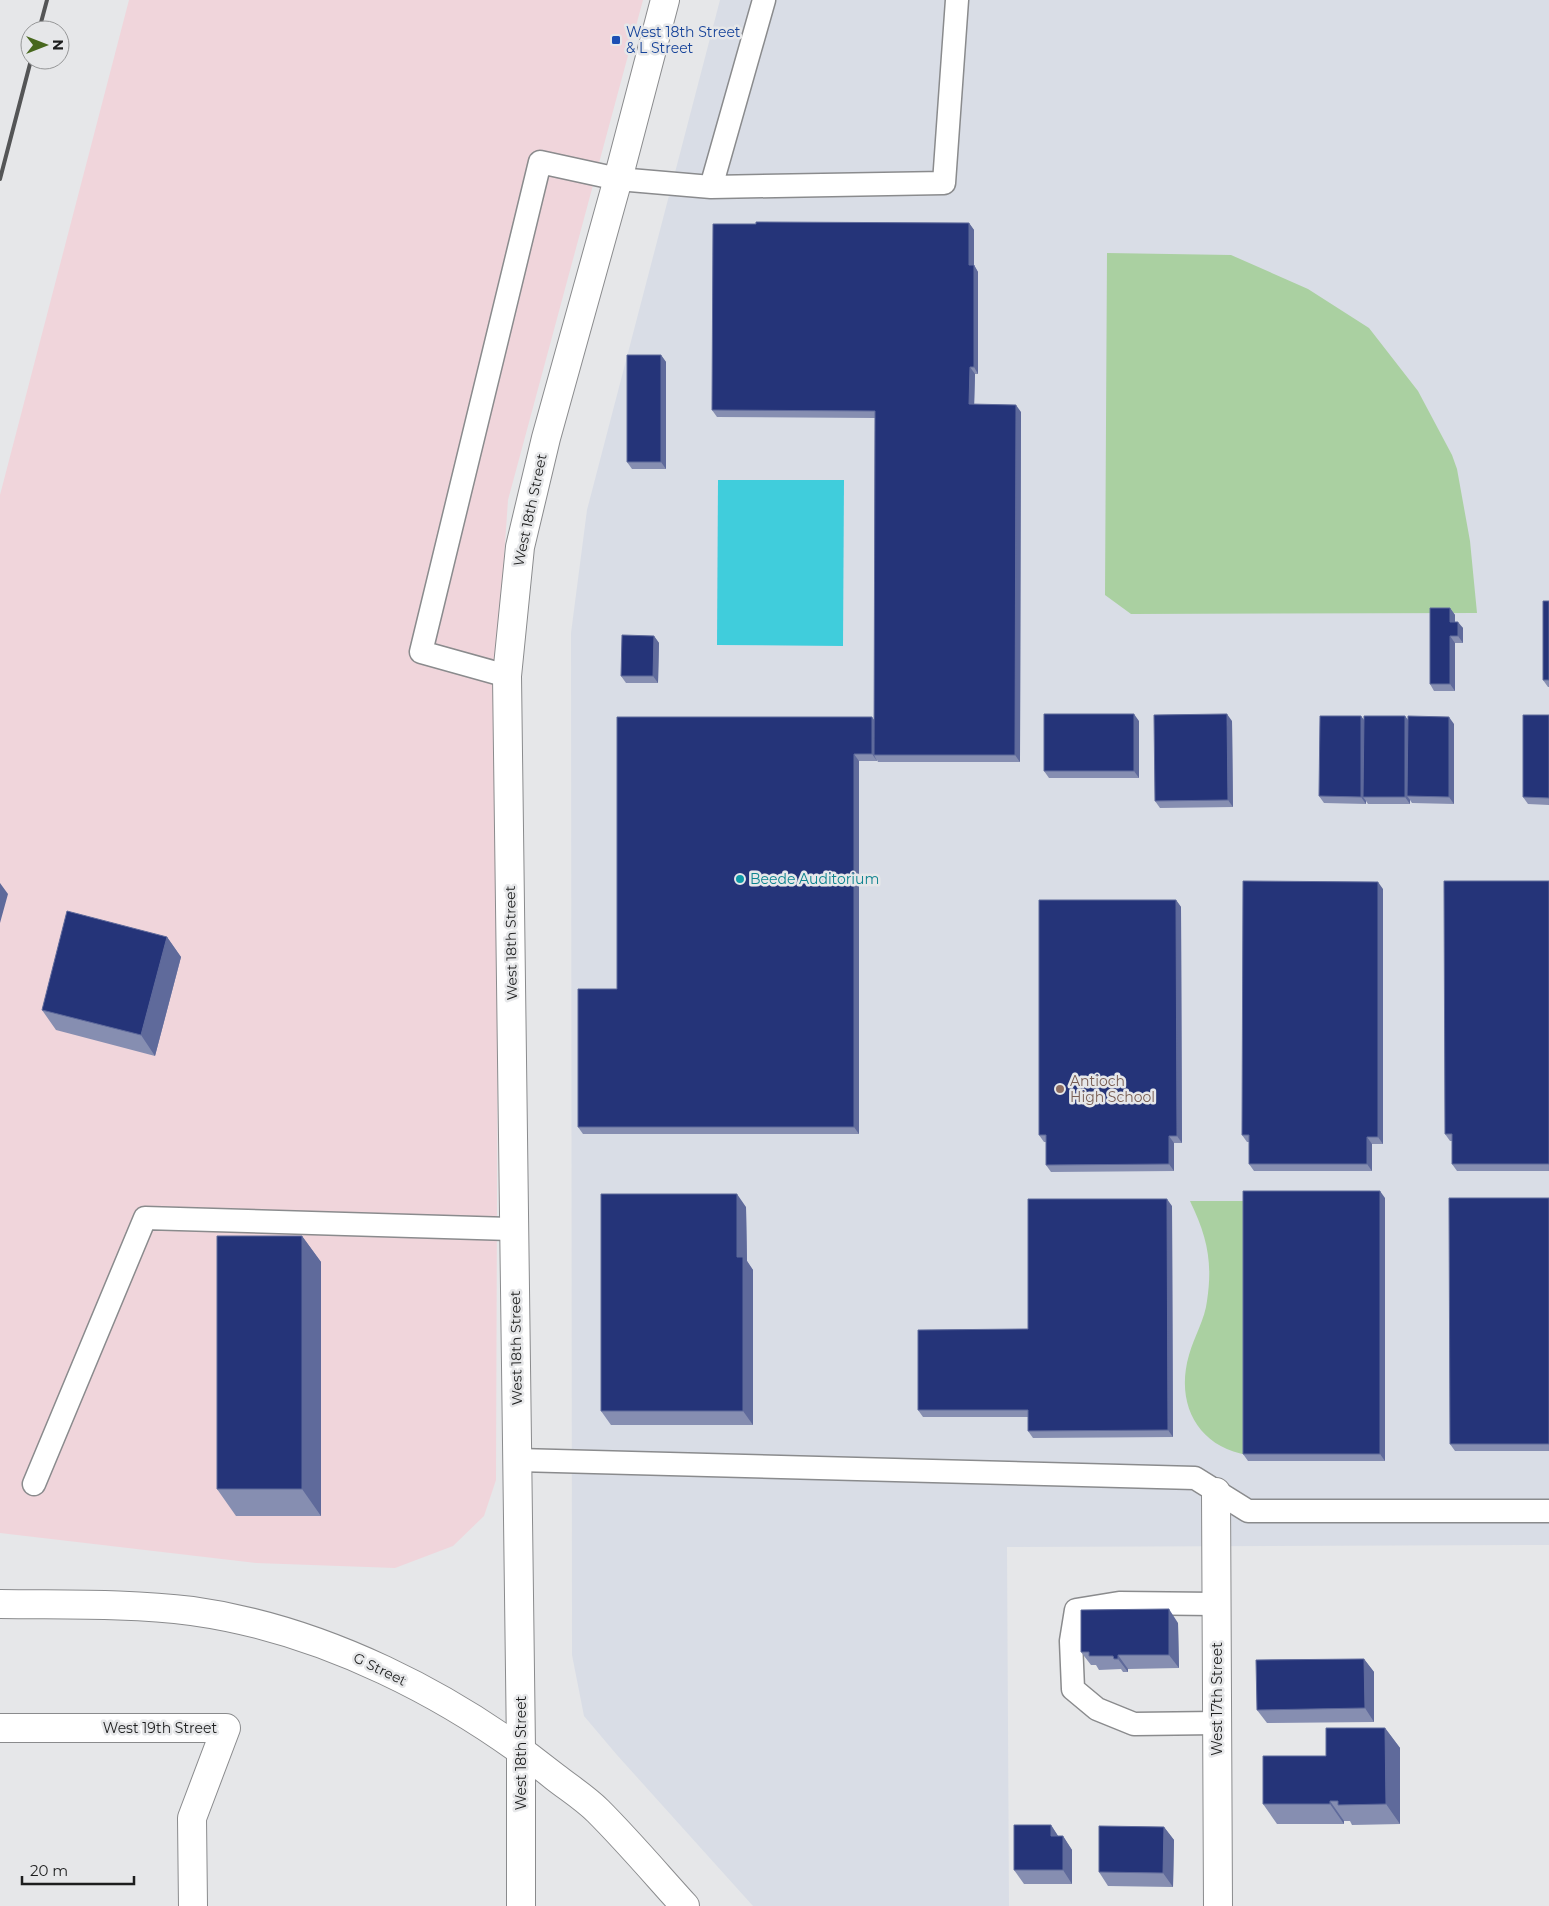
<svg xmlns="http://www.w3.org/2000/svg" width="1549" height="1906" font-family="Montserrat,sans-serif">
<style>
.industrial{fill:#f0d5db}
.built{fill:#d9dde6}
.green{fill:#aad0a1}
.water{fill:#40cddc}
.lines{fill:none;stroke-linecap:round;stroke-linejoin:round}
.service-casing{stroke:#8a8b8d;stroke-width:25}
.minor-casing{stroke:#8a8b8d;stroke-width:30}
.tertiary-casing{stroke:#8a8b8d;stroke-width:30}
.service{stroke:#fff;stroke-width:22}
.minor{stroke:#fff;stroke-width:28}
.tertiary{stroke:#fff;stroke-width:28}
.rail{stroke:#545556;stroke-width:4}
.wall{fill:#868eb1}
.shaded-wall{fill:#5f6a9b}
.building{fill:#253479;stroke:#5f6a9b}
.transit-dot{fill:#1a4fb4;stroke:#e6e7e9;stroke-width:2}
.culture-dot{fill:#0f9aa8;stroke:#e6e7e9;stroke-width:2}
.education-dot{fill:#8d6e63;stroke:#e6e7e9;stroke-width:2}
.labels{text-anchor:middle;stroke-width:5;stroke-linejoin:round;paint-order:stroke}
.transit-label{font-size:14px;fill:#164399;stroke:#e6e7e9;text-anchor:start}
.street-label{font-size:14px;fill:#1d1e1e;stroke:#e6e7e9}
.culture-label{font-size:14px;fill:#0d838f;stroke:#e6e7e9;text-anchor:start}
.education-label{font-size:14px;fill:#785e54;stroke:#e6e7e9;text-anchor:start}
</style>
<rect width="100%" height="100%" fill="#e6e7e9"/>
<!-- industrial -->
<path class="industrial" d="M129,0h514l-135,500 -9,130 -3,850 -12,36 -31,30 -58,22 -139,-5 -256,-30v-1038z"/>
<!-- built -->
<path class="built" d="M720,0h829v1545l-542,2 2,359h-256l-136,-151 -33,-39 -12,-61 -1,-1022 16,-123z"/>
<!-- green -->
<path class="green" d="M1107,253l124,2 77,34 61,39 49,63 34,64 5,14 13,72 7,72 -346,1 -26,-19z
M1190,1201h57l1,254c-51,-8 -73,-52 -59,-100 5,-18 16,-36 18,-54 6,-39 0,-65 -17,-100z"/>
<!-- water -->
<path class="water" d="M718,480h126l-1,166 -126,-1z"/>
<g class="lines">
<defs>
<path id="service" d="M711,187l53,-187
M507,676l-86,-24 119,-490 78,17 93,8 233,-4 13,-183
M518,1460l677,18 53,33h301
M34,1484l111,-266 369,11
M1216,1604l-97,-1 -43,7 -5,31 2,48 24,20 37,15 83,-1"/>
<path id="minor" d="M1216,1492l2,414
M0,1604c64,1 129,-1 192,7 130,18 261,84 363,166 14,11 30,21 43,34 30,30 58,63 87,95
M0,1728h226l-34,90 1,88"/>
<path id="tertiary" d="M521,1906v-157l-14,-1073 13,-129 26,-109 72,-259 47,-179"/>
</defs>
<!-- service casing -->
<use href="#service" class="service-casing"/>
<!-- minor casing -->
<use href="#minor" class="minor-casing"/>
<!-- tertiary casing -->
<use href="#tertiary" class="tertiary-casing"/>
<!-- service -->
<use href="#service" class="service"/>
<!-- minor -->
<use href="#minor" class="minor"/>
<!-- tertiary -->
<use href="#tertiary" class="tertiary"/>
<!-- rail -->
<path class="rail" d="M39,30l8,-30
M0,179l31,-119"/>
</g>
<!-- wall -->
<path class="wall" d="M969,223l5,7v35l4,7v102h-3l-1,30 47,8 -1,350h-142l-1,-2v1h-18v373h-276l-5,-7 39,-138 257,-270 1,-301 -158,-1 -5,-7z
M661,355l5,7v107h-34l-5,-7z
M1549,601v86h-1l-5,-7z
M1450,608l5,7v7l8,6v15h-8v48h-21l-4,-7z
M654,636l5,7 -1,40h-32l-5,-7z
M1549,715v90l-21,-1 -5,-7z
M1361,716l3,4 41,-4 3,4 46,4v80l-42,-1 -2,-3v4h-42l-2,-3v3l-42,-1 -5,-7z
M1139,721v57h-90l-5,-7z
M1232,721l1,86 -73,1 -5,-7z
M1549,881v290h-92l-5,-7v-23h-2l-5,-7z
M1383,889v255h-11v27h-118l-5,-7v-22h-2l-5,-7z
M1176,900l5,7 1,236h-8v28l-123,1 -5,-7v-23h-2l-5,-7z
M167,937l14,20 -26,99 -99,-26 -14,-20z
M1385,1198v263h-137l-5,-7z
M1549,1198v253h-94l-5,-7z
M1172,1206l1,231 -140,1 -5,-7v-14h-105l-5,-7 110,-81z
M746,1207l1,54 6,9v155h-142l-10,-14z
M302,1236l19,26v254h-85l-19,-27z
M1178,1623l1,45 -51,1v3h-5l-2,-3 -22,1 -3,-5h-5l-10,-13z
M1364,1659l10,13v50l-107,1 -10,-13z
M1385,1728l15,20v76l-48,1 -2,-4h-6v3h-67l-14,-20 63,-48z
M1051,1825l7,11h5l9,14v34h-48l-10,-14z
M1164,1827l10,13 -1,47 -65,-1 -9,-14z"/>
<!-- shaded-wall -->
<path class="shaded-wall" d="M969,223l5,7v42l-5,-7z
M974,265l4,7v102l-4,-7z
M661,355l5,7v107l-5,-7z
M970,367l5,7 -1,37 -5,-7z
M1016,405l5,7 -1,350 -5,-7z
M1450,608l5,7v13l-5,-6z
M1458,622l5,6v15l-5,-7z
M654,636l5,7 -1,40 -5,-7z
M1450,636l5,7v48l-5,-7z
M1134,714l5,7v57l-5,-7z
M1227,714l5,7 1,86 -5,-7z
M1361,716l5,7 -3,74 3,4v3l-5,-7z
M1405,716l5,7 -3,73 3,4v4l-5,-7z
M872,717l5,7 -3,31 3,6 -5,-7z
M1449,717l5,7v80l-5,-7z
M854,754l5,7v373l-5,-7z
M1378,882l5,7v255l-5,-7z
M0,883l8,11 -8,29z
M1176,900l5,7 1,236 -5,-7z
M167,937l14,20 -26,99 -14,-21z
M1169,1136l5,7v28l-5,-7z
M1367,1137l5,7v27l-5,-7z
M1380,1191l5,7v263l-5,-7z
M737,1194l9,13 1,54 6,9v155l-10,-14 -6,-154z
M1167,1199l5,7 1,231 -5,-7z
M302,1236l19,26v254l-19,-27z
M1169,1609l9,14 1,45 -10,-13z
M1118,1655l10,14v3l-10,-13z
M1364,1659l10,13v50l-9,-14z
M1385,1728l15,20v76l-14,-20z
M1330,1801l14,20v3l-14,-20z
M1051,1825l9,14 -9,-3z
M1164,1827l10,13 -1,47 -10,-14z
M1063,1836l9,14v34l-9,-14z"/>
<!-- building -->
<path class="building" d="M756,222l213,1v42h5v102h-4l-1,37 47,1 -1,350h-141l1,-344 -163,-1 1,-186h43z
M627,355h34v107h-34z
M1543,601h6v79h-6z
M1430,608h20v14h8v14h-8v48h-20z
M622,635l32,1 -1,40h-32z
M1044,714h90v57h-90z
M1227,714l1,86 -73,1 -1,-86z
M1523,715h26v83l-26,-1z
M1320,716h41v81l-42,-1z
M1364,716h41v81h-42z
M1408,716l41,1v80l-42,-1z
M617,717h255v37h-18v373h-276v-138h39z
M1243,881l135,1v255h-11v27h-118v-29h-7z
M1444,881h105v283h-97v-30h-7z
M1039,900h137l1,236h-8v28l-123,1v-30h-7z
M67,911l100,26 -26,98 -99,-25z
M1243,1191h137v263h-137z
M601,1194h136v63h6v154h-142z
M1449,1198h100v246h-99z
M1028,1199h139l1,231 -140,1v-21h-110v-80l110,-1z
M217,1236h85v253h-85z
M1169,1609v46h-51v4h-4l-1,-3h-24v-4h-8v-42z
M1364,1659l1,49 -108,2 -1,-50z
M1326,1728h59l1,76 -48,1v-4h-8v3h-67v-48h63z
M1014,1825h37v11h12v34h-49z
M1099,1826l65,1 -1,46 -64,-1z"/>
<!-- markers -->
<rect class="transit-dot" x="611" y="35" width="10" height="10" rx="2.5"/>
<circle class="culture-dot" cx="740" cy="879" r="5"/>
<circle class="education-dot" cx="1060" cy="1089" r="5"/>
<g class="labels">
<!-- transit labels -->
<g class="transit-label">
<text x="626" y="37">West 18th Street<tspan x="626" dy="16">&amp; L Street</tspan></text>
</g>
<!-- street labels -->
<g class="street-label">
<text transform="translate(530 510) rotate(-78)" y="5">West 18th Street</text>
<text transform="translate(511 943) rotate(-91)" y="5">West 18th Street</text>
<text transform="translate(516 1348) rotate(-91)" y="5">West 18th Street</text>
<text transform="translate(380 1669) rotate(26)" y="5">G Street</text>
<text transform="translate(1217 1699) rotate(-90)" y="5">West 17th Street</text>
<text x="160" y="1733">West 19th Street</text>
<text transform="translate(521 1753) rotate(-90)" y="5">West 18th Street</text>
</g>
<!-- culture labels -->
<g class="culture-label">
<text x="750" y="884">Beede Auditorium</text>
</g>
<!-- education labels -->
<g class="education-label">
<text x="1070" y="1086">Antioch<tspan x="1070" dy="16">High School</tspan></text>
</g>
</g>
<!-- north arrow -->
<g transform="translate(45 45) rotate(90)"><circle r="24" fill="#e6e7e9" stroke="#969798"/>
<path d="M0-4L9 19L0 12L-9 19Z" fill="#48681e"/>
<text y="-8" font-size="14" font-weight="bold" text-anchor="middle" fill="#1d1e1e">N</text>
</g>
<!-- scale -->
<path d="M22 1876v8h112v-8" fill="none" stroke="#1d1e1e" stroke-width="2.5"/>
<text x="30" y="1876" font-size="15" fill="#1d1e1e" stroke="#e6e7e9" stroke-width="4" paint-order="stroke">20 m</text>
</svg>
